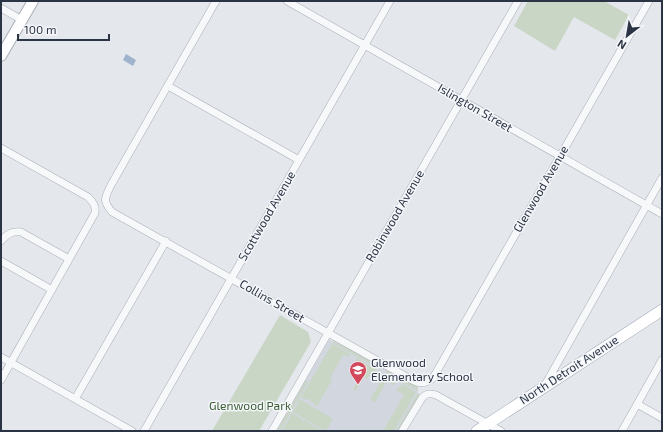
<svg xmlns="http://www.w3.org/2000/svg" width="663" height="432" font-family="'Exo 2',sans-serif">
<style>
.built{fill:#d2d6de}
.green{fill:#c9d6c5}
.water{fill:#9fb4cc}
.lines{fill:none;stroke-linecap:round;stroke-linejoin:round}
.minor-casing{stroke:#a9aeb7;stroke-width:8}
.secondary-casing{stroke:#a9aeb7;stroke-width:12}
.primary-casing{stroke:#a3abb8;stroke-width:12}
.minor{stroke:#f7f8fa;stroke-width:7}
.secondary{stroke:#fff;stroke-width:10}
.primary{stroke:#fff;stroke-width:11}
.labels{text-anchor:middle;stroke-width:3;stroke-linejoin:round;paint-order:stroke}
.street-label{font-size:12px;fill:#2b3445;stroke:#f4f6f9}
.poi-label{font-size:12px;fill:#2b3445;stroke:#f4f6f9;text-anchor:start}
.park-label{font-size:12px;fill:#3f6138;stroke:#f4f6f9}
</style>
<rect width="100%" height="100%" fill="#e4e7ec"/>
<!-- built -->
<path class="built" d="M329,340l5,1 84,46v6l1,2 -21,36h-121z"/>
<!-- green -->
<path class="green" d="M528,1h76l25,14 -14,25 -41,-23 -19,34 -41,-25z
M280,315l28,17 3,10 -52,89h-47z
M334,341l46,25 1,4 -48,-27z
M332,344l18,10 -2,3 -5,-2 -13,23 2,2 -15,26 -2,-1v-1l-9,-6 -1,2 -4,-3z
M357,358l23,14 -3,5 -6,-4 -4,6 -4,-3 -7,15 -3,-2 9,-17 -6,-4 1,-3 -2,-2z
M386,371l3,1 29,15v4l-33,-19z
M385,374l12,7 -3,4 -7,-4 -12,21 -4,-2v-2z
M306,380l2,2 -28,49h-3z
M402,384l14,8 -22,39h-11l21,-36 -8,-5 2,-3 2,1z
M418,393l1,2 -21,36h-2z
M300,399l33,20 -7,12 -33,-19z
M292,413l10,6v3l2,-2 19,11h-41z"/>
<!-- water -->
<path class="water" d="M126,54l10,6 -3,6 -10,-6z"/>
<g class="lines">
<defs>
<path id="minor" d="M216,1l-105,184c-6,13 -9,15 1,27l302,169c7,3 13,2 19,-3l216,-377
M287,1l375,213
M1,8l21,12
M168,86l131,74
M1,148l87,49c5,5 8,9 7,16l-94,167
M1,241c6,-7 11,-10 20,-9l48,27
M1,261l51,29
M1,357l131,74
M545,385l117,-207
M75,399l91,-158
M637,404l25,14
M144,431l246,-430
M272,431l246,-430
M402,431l20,-33c4,-5 8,-5 14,-3l65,36
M622,431l40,-71"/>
<path id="secondary" d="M1,56l32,-55"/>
<path id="primary" d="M477,431l185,-121"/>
</defs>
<!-- minor casing -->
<use href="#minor" class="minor-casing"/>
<!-- secondary casing -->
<use href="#secondary" class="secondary-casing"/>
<!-- primary casing -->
<use href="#primary" class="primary-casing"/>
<!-- minor -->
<use href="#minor" class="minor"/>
<!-- secondary -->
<use href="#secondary" class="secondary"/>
<!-- primary -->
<use href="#primary" class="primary"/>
</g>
<!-- icons -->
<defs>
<symbol id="school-pin" viewBox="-11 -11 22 30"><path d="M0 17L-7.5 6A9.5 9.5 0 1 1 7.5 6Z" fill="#d1495b" stroke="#f4f6f9"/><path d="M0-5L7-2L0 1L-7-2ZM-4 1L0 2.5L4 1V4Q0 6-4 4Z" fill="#fff"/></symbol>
</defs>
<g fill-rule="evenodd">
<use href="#school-pin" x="348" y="360" width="20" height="27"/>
</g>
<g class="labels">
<!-- street labels -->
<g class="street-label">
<text transform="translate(475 108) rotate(30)" y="4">Islington Street</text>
<text transform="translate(541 189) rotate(-60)" y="4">Glenwood Avenue</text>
<text transform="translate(267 216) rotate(-60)" y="4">Scottwood Avenue</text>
<text transform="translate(395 216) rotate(-60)" y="4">Robinwood Avenue</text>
<text transform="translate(272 301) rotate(30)" y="4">Collins Street</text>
<text transform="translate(569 370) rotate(-33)" y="4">North Detroit Avenue</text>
</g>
<!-- poi labels -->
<g class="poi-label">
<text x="371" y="367">Glenwood<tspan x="371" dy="14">Elementary School</tspan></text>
</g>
<!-- park labels -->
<g class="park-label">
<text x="250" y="410">Glenwood Park</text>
</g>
</g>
<!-- border -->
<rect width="663" height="432" fill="none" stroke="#2b3445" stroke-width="4"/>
<!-- north arrow -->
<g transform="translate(627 36) rotate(211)" stroke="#f4f6f9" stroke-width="3" paint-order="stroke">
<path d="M0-3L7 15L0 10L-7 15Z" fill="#2b3445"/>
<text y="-6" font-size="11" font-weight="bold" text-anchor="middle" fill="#2b3445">N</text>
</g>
<!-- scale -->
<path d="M18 34v6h91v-6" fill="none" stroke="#2b3445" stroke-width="2"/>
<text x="24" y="34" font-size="12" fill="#2b3445" stroke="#f4f6f9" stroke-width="3" paint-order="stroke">100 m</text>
</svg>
